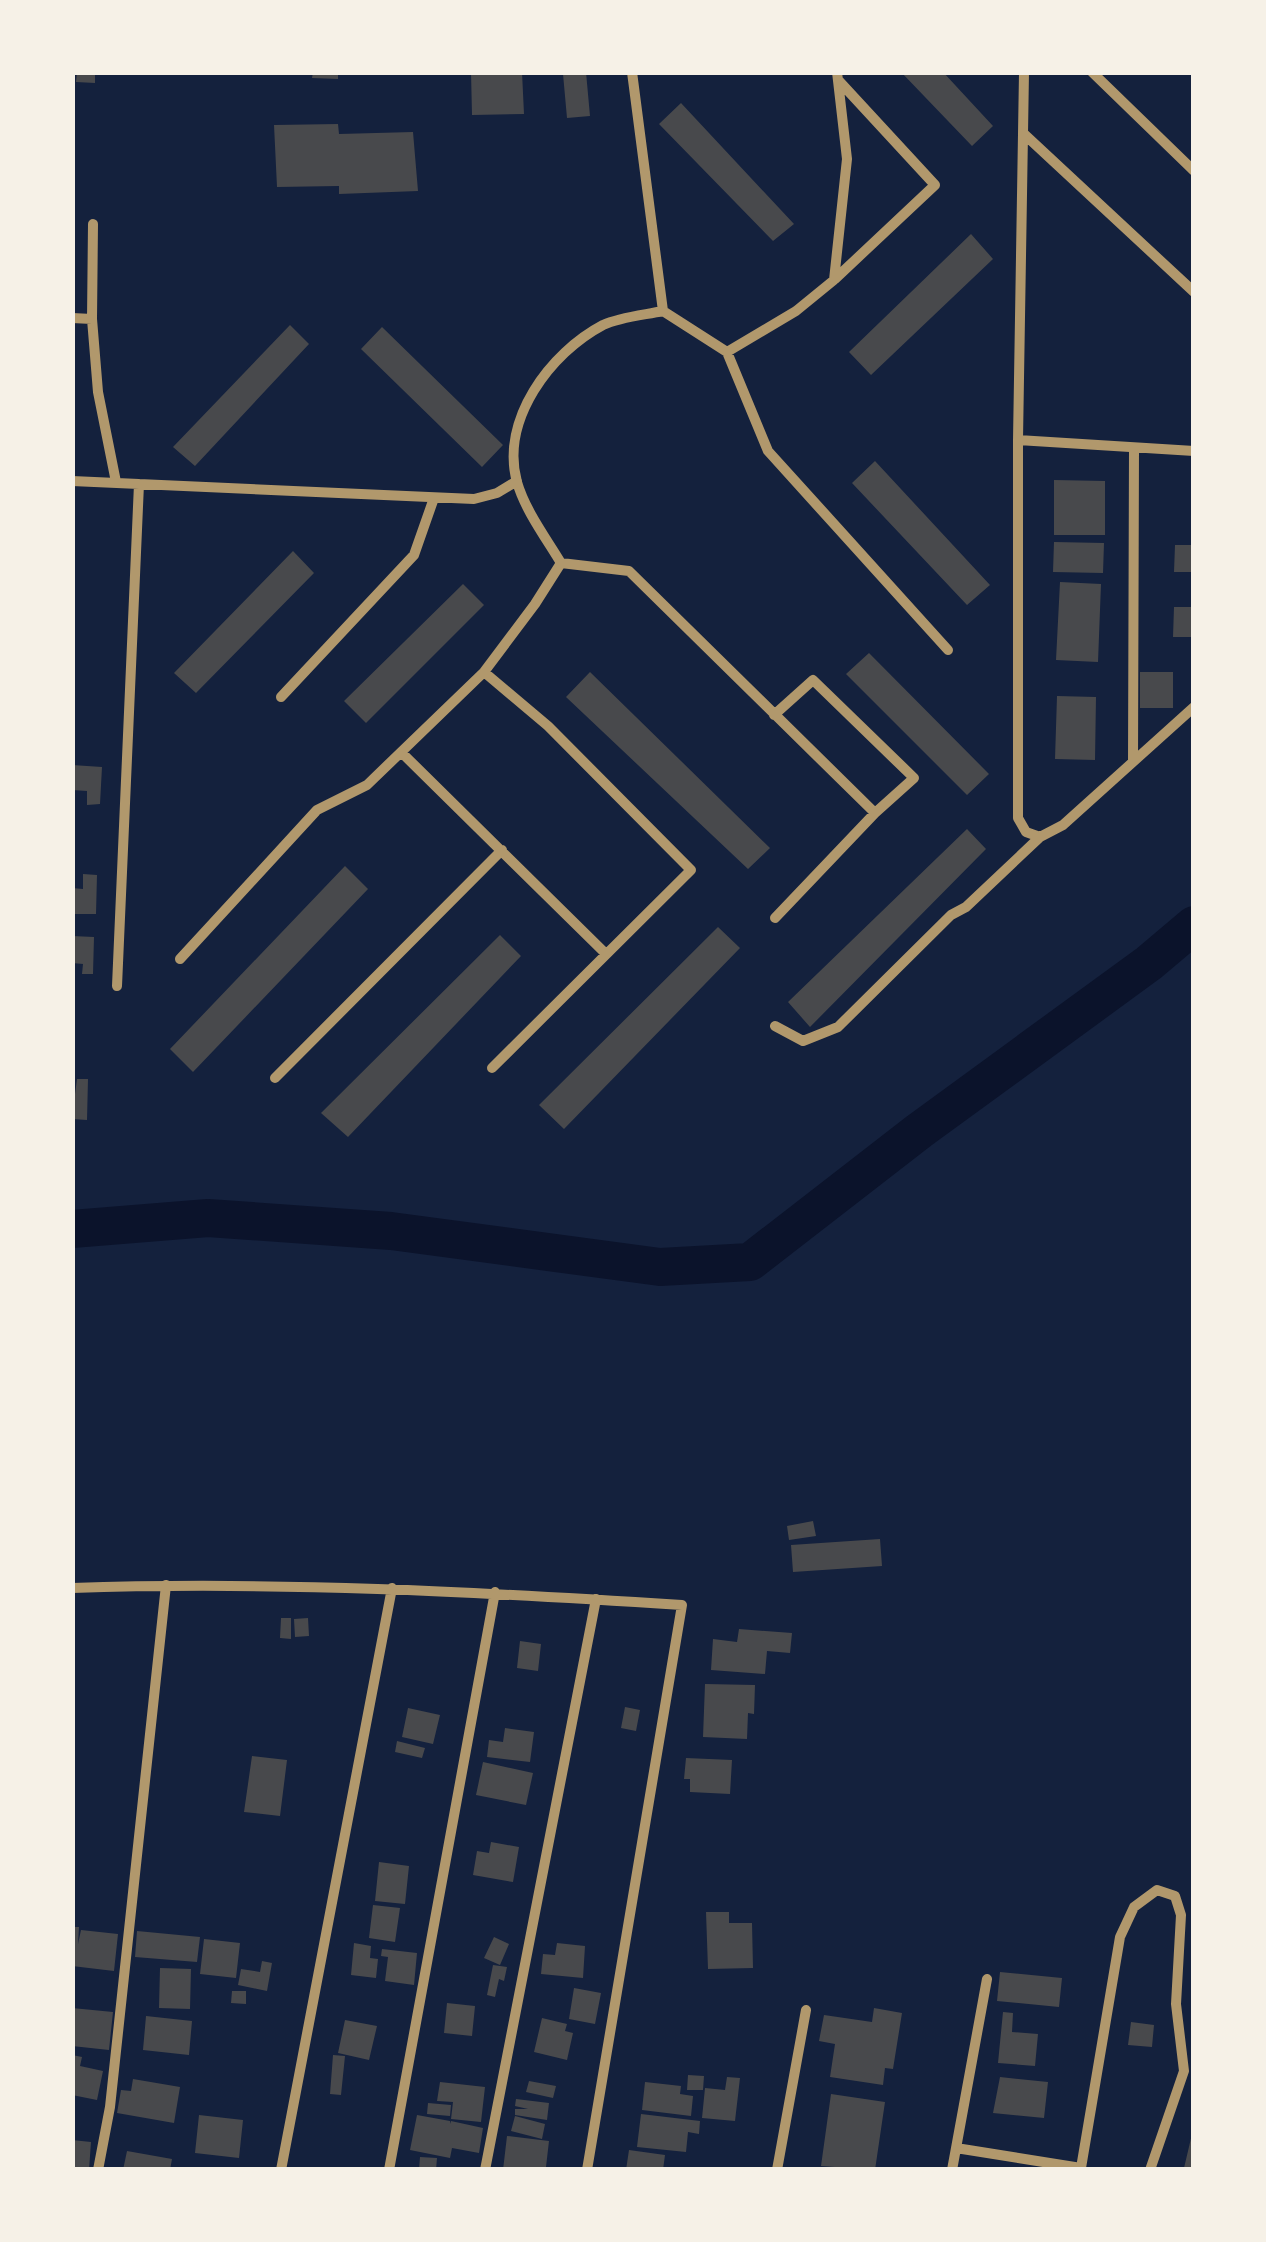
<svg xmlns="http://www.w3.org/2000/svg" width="1266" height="2242" font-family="Inter,sans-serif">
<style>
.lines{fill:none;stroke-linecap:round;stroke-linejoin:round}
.river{stroke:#0b132b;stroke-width:38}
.building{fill:#48494c}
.minor{stroke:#b1986c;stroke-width:10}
</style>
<rect width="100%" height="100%" fill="#14213d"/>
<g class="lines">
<!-- river -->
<path class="river" d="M72,1229l136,-11 183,13 269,36 90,-5 169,-131 230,-168 45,-38"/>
</g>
<!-- building -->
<path class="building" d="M77,72h18v11l-19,-1z
M313,72h25v7l-26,-1z
M471,72h51l2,42 -52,1z
M586,72l4,44 -23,2 -4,-44z
M901,72h42l50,54 -21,20z
M681,103l113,121 -21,17 -114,-117z
M338,124l1,10 74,-2 5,59 -79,3v-8l-62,1 -3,-62z
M971,234l22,25 -122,116 -22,-23z
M290,325l19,19 -114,122 -22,-19z
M382,327l121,118 -21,22 -121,-118z
M875,461l115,124 -23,20 -115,-122z
M1054,480l51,1v54h-51z
M1054,542l50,1 -1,30 -50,-1z
M1175,545h19v27h-20z
M293,551l21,22 -118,120 -22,-20z
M1060,582l41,2 -3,78 -42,-2z
M463,584l21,21 -118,118 -22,-22z
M1174,607h20v30h-21z
M869,653l120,121 -22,21 -121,-121z
M590,672l180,176 -22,21 -182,-172z
M1140,672h33v36h-33z
M1057,696l39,1 -1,63 -40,-1z
M72,765l30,2 -2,37 -13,1v-14l-15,-1z
M967,829l19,20 -176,178 -22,-25z
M345,866l23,23 -175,183 -23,-23z
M83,874l14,1 -1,39h-24v-26l11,1z
M718,927l22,21 -176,181 -25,-24z
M500,935l21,21 -173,181 -27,-24z
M72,936l22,1 -1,37h-11l1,-10 -11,-1z
M77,1079h11l-1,41 -15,-1v-26l3,1z
M813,1521l3,15 -27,4 -2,-14z
M880,1539l2,27 -89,6 -2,-27z
M281,1618h10v21l-11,-1z
M308,1618l1,18 -14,1 -1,-18z
M739,1629l53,4 -2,20 -23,-2 -2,23 -54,-4 2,-31 24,3z
M520,1641l21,3 -3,27 -21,-3z
M705,1684l50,1 -1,29 -6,-1 -1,26 -44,-2z
M625,1707l15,3 -4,21 -15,-3z
M408,1708l32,7 -7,29 -31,-7z
M505,1728l29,4 -4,30 -43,-5 2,-17 14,2z
M397,1741l28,7 -3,10 -27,-6z
M252,1756l35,4 -7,56 -36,-4z
M686,1758l46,2 -2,34 -40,-2v-13h-6z
M483,1762l50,11 -7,32 -50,-10z
M491,1842l28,5 -6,35 -40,-7 4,-24 12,2z
M379,1862l30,4 -4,38 -30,-3z
M373,1905l27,3 -5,34 -26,-4z
M706,1912h23v11h23l1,45 -45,1z
M72,1927h7l-1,17 3,-14 37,4 -4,37 -42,-5z
M137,1931l63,6 -3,25 -62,-5z
M494,1937l15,7 -9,21 -16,-7z
M204,1939l36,4 -4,35 -36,-4z
M354,1943l17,3 -1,12 8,1 -2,19 -25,-3z
M557,1943l28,3 -2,32 -42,-4 2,-20 12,1z
M382,1949l35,4 -3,32 -29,-4 3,-24 -7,-1z
M262,1961l10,2 -5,28 -29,-6 3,-16 19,3z
M493,1965l14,2 -3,14 -5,-2 -4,18 -8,-2z
M160,1968l31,1 -1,40 -31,-1z
M1000,1972l62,6 -3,29 -62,-6z
M574,1988l27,5 -6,31 -26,-5z
M232,1991h14v13l-15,-1z
M447,2003l28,3 -3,30 -28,-3z
M72,2008l41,4 -4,38 -37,-4z
M874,2008l28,5 -9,56 -8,-1 -2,17 -53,-8 5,-33 -16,-3 5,-26 48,7z
M1003,2012l10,1 -1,19 26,2 -3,32 -37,-3z
M146,2016l46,5 -3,34 -46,-5z
M542,2018l25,6 -2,7 8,2 -6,27 -33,-8z
M345,2020l32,6 -8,34 -31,-7z
M1131,2022l23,3 -2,22 -24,-2z
M72,2055l10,2 -2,9 23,5 -6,29 -25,-5z
M333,2055l12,1 -4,39 -11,-1z
M688,2075l16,1 -1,14h-16z
M727,2077l13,1 -5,43 -33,-3 3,-30 20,2z
M1000,2077l48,5 -4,36 -51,-5z
M133,2079l47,8 -6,36 -57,-10 4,-23 10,1z
M529,2081l27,5 -3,12 -27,-6z
M440,2082l45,5 -4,35 -30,-3 2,-17 -16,-1z
M645,2082l36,4 -1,8 13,2 -2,20 -49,-6z
M831,2094l54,8 -10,68 -54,-4z
M516,2099l33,4 -2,17 -32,-5v-6h13l-13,-3z
M428,2103l23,2 -1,11 -23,-2z
M641,2114l59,7 -1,13 -11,-2 -2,20 -49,-5z
M199,2115l44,5 -4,38 -44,-5z
M417,2115l33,6v3l1,-3 32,7 -4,25 -27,-5 -2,10 -40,-8z
M515,2116l30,8 -3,15 -31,-8z
M1192,2134l2,36h-5l-5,-2z
M507,2136l42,5 -3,26 -43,3z
M72,2140l19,2 -2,28h-17z
M629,2150l36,5 -2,15h-37z
M127,2151l45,8 -2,11h-47z
M420,2157l17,1 -1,12h-17z"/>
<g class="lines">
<!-- minor -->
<path class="minor" d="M632,72l31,239c-19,4 -43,6 -60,14 -53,28 -103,95 -86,157 8,28 29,56 44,81l68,8 246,242 -100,105
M1024,72l-6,368v378l8,14 14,5 23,-12 131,-118
M1092,72l102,99
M1023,133l171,159
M93,224l-1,95 6,73 18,90
M835,279l100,-94 -96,-104
M663,311l64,41 69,-41 38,-31 13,-121 -10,-87
M72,318l20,1
M727,352l41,99 180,199
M1018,440l176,11
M72,481l402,18 23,-6 20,-12
M484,672l64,54 143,144 -199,198
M281,697l133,-142 20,-57
M774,715l39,-35 101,98 -39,35
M402,753l202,199
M1133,762l1,-314
M180,959l137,-149 50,-25 117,-113 51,-68 26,-41
M117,986l22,-502
M775,1026l28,15 35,-14 113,-112 15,-8 74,-70
M275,1078l227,-228
M72,1588c204,-7 407,4 610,17l-95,565
M956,2148l125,20 39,-231 14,-30 23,-17 18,6 6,19 -5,89 8,67 -34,99
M98,2170l12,-63 56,-522
M281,2170l111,-582
M389,2170l106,-578
M485,2170l111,-571
M777,2170l29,-160
M952,2170l35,-191"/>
</g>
<!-- border -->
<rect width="1266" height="2242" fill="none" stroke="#f6f1e7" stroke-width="150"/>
</svg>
